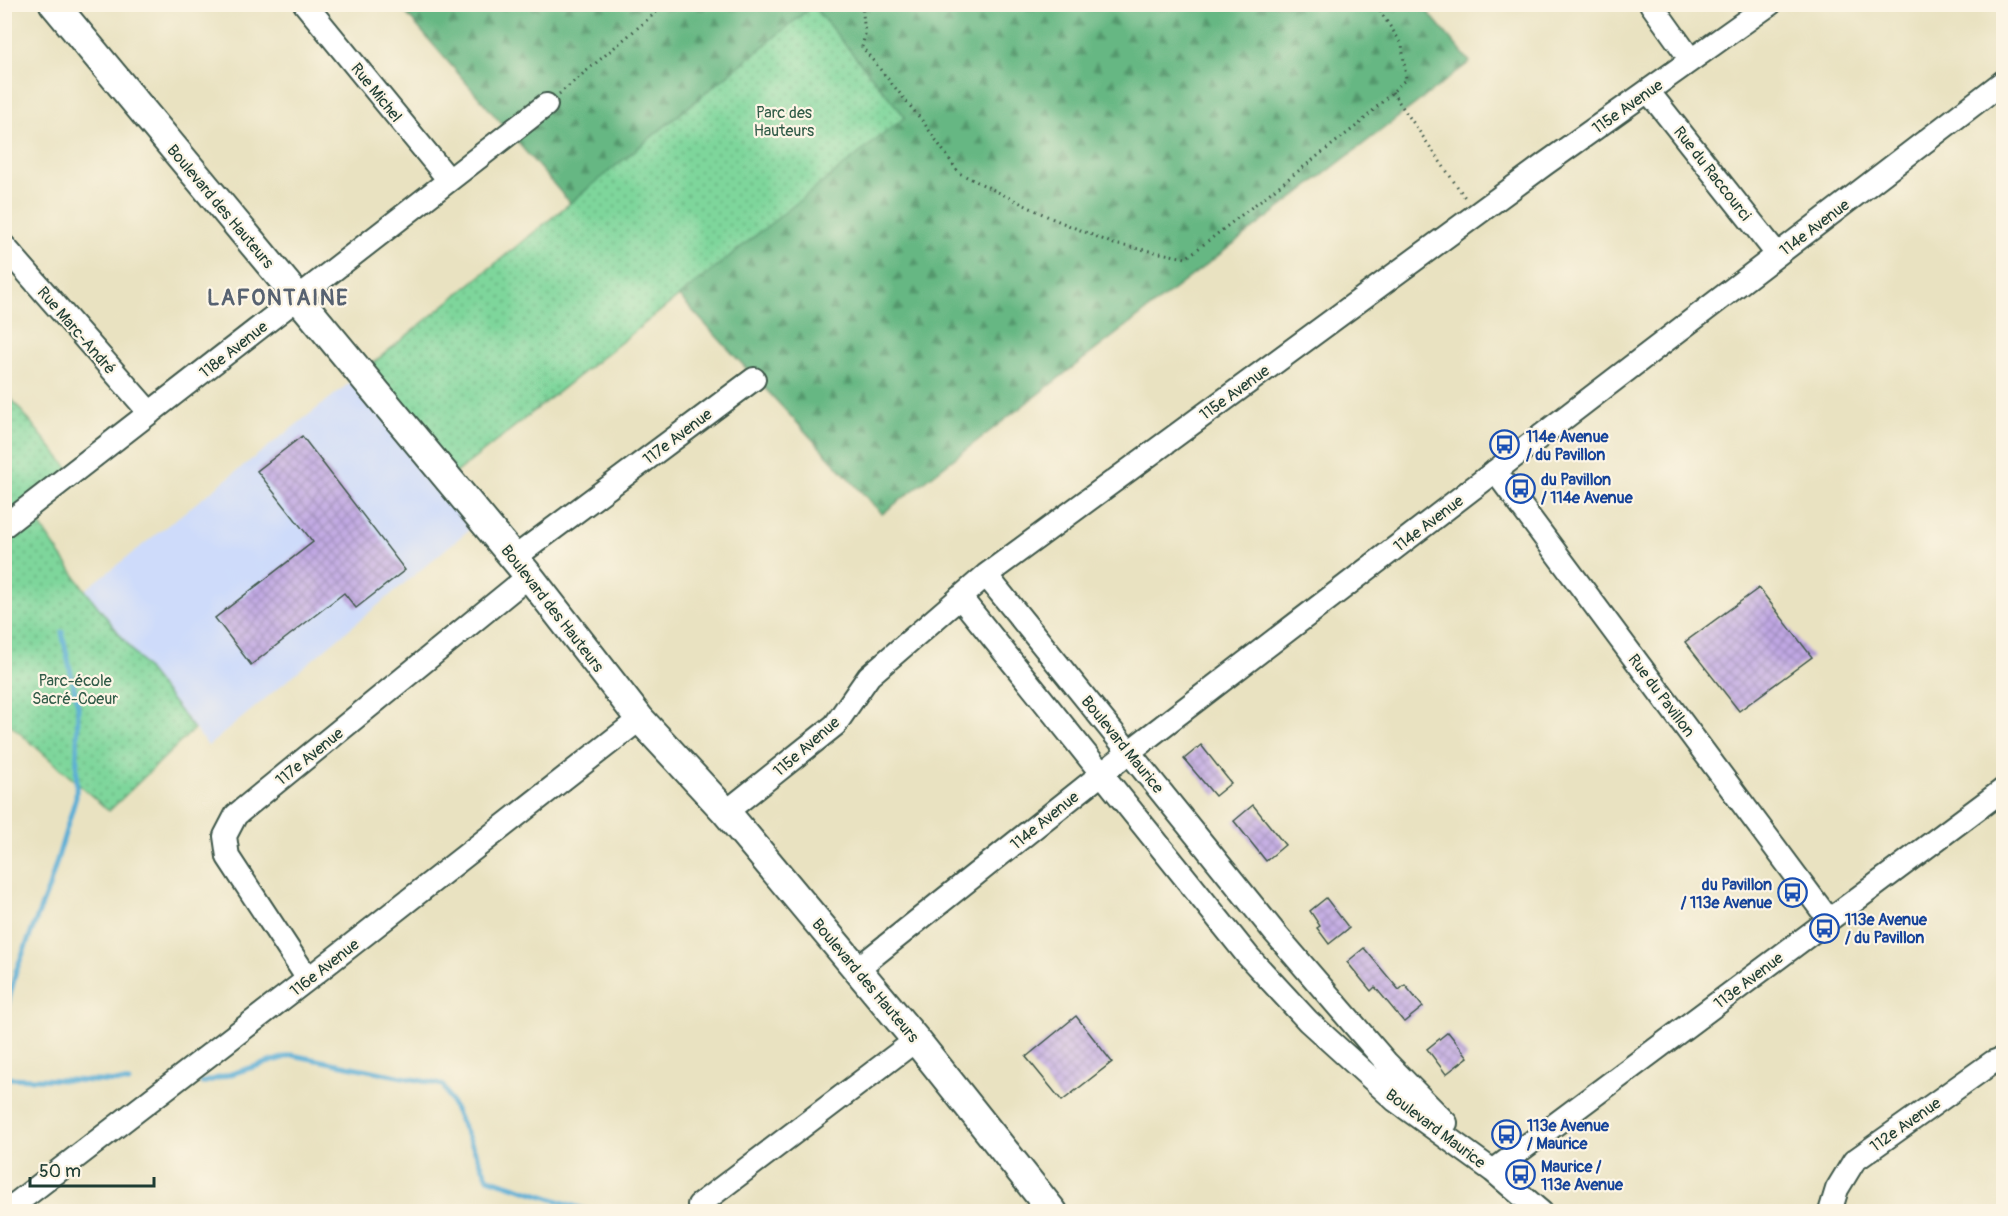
<svg xmlns="http://www.w3.org/2000/svg" width="2008" height="1216" font-family="Pangolin,sans-serif">
<style>
.built{fill:#cedbfa}
.forest{fill:url(#forest-firs);stroke:#427a5c;stroke-width:1.5}
.park{fill:url(#park-dots);stroke:#4e8a68;stroke-width:1.5}
.lines{fill:none;stroke-linecap:round;stroke-linejoin:round}
.stream{stroke:#59add5;stroke-width:5}
.building{fill:url(#building-cross-hatch)}
.minor-casing{stroke:#3d5649;stroke-width:26}
.major-casing{stroke:#3d5649;stroke-width:32}
.path{stroke:#3d5649;stroke-width:3;stroke-dasharray:1.5 4.5;stroke-linecap:butt}
.minor{stroke:#fff;stroke-width:22}
.major{stroke:#fff;stroke-width:28}
.labels{text-anchor:middle;stroke-width:4.5;stroke-linejoin:round;paint-order:stroke}
.street-label{font-size:16px;fill:#1f3d34;stroke:#fcf5e5}
.park-label{font-size:16px;fill:#325c49;stroke:#fcf5e5}
.transit-label{font-size:16px;font-weight:bold;fill:#164399;stroke:#fcf5e5;text-anchor:start}
.district-label{font-size:22px;font-weight:bold;letter-spacing:1.5px;fill:#576271;stroke:#fcf5e5}
</style>
<defs>
<pattern id="forest-firs" width="22" height="20" patternUnits="userSpaceOnUse" patternTransform="scale(1.5)"><rect width="22" height="20" fill="#66b783"/><path d="M5 1l3.5 6h-7zM16 11l3.5 6h-7z" fill="#53966c"/></pattern>
<pattern id="park-dots" width="8" height="8" patternUnits="userSpaceOnUse" patternTransform="scale(1.5)"><rect width="8" height="8" fill="#7ed69b"/><path d="M2 2h.1M6 6h.1" fill="none" stroke="#67af7f" stroke-width="1.8" stroke-linecap="round"/></pattern>
<pattern id="building-cross-hatch" width="8" height="8" patternUnits="userSpaceOnUse" patternTransform="scale(1.5)"><rect width="8" height="8" fill="#c0a7e3"/><path d="M0 0l8 8M0 8l8-8" fill="none" stroke="#9b89b9"/></pattern>
</defs>
<rect width="100%" height="100%" fill="#fcf5e5"/>
<filter id="ink" filterUnits="userSpaceOnUse"><feTurbulence type="fractalNoise" baseFrequency=".0167" numOctaves="2"/><feDisplacementMap in="SourceGraphic" scale="12" xChannelSelector="R" yChannelSelector="G"/><feConvolveMatrix kernelMatrix="1 2 1 2 8 2 1 2 1" color-interpolation-filters="sRGB"/></filter>
<filter id="wash" filterUnits="userSpaceOnUse"><feTurbulence type="fractalNoise" baseFrequency=".008" numOctaves="4" result="noise"/><feDisplacementMap in="SourceGraphic" scale="24" xChannelSelector="R" yChannelSelector="G"/><feGaussianBlur stdDeviation="1.35" result="paint"/><feColorMatrix in="noise" values="0 0 0 0 0 0 0 0 0 0 0 0 0 0 0 0 0 1.4 0 .05"/><feComposite in="paint" operator="in"/></filter>
<g filter="url(#wash)">
<rect width="100%" height="100%" fill="#e9e2c1"/>
<!-- built -->
<path class="built" d="M361,374l121,145 -274,227 -123,-156z"/>
<!-- forest -->
<path class="forest" d="M399,5h1023l48,57 -588,452 -203,-218 226,-179 -92,-111 -243,197z"/>
<!-- park -->
<path class="park" d="M813,6l92,111 -454,360 -88,-106z
M5,391l64,78 -64,47z
M28,508l57,82 109,139 -85,82 -104,-91v-194z"/>
<g class="lines">
<!-- stream -->
<path class="stream" d="M4,1020l12,-49 33,-84 27,-90 2,-91 -16,-74
M4,1078l125,4
M202,1083l90,-28 151,30 45,93 104,34"/>
</g>
<g id="blocks">
<!-- building -->
<path class="building" d="M302,436l103,134 -49,38 -12,-15 -93,72 -36,-47 98,-76 -56,-71z
M1759,588l53,69 -73,54 -54,-69z
M1201,745l30,38 -16,13 -31,-37z
M1253,805l32,40 -19,16 -32,-40z
M1326,898l23,30 -20,16 -12,-16 3,-2 -10,-15z
M1364,948l35,42 6,-5 18,22 -19,15 -29,-35 -4,4 -24,-29z
M1076,1016l36,46 -50,39 -36,-44z
M1448,1032l20,25 -22,17 -19,-25z"/>
</g>
</g>
<g filter="url(#ink)">
<use href="#blocks" fill-opacity="0" stroke="#3d5649" stroke-width="1.5"/>
<g class="lines">
<defs>
<path id="minor" d="M305,4l144,176
M1651,4l40,56
M1648,91l129,163
M4,246l146,167
M1495,471l334,449
M4,526l542,-421
M514,558l240,-179
M986,575l289,358 111,129 60,61
M960,597l288,359 60,65 87,79 98,71 48,41
M726,812l109,-87 34,-49 117,-101 559,-411 225,-160
M857,969l272,-217 875,-671
M308,979l-80,-122 -3,-21 11,-21 293,-239
M1493,1171l511,-382
M699,1205l217,-165
M5,1212l303,-233 332,-260
M1830,1212l7,-23 17,-28 139,-99 11,-4"/>
<path id="major" d="M54,4l475,572 111,143 86,93 190,228 137,172"/>
</defs>
<!-- minor casing -->
<use href="#minor" class="minor-casing"/>
<!-- major casing -->
<use href="#major" class="major-casing"/>
<!-- path -->
<path class="path" d="M862,4l3,30 -3,13 62,76 35,50 92,45 63,26 72,14 173,-134 47,-45 -4,-35 -27,-40
M1392,92l74,107
M559,94l107,-90"/>
<!-- minor -->
<use href="#minor" class="minor"/>
<!-- major -->
<use href="#major" class="major"/>
</g>
</g>
<!-- icons -->
<defs>
<symbol id="bus-ring" viewBox="-11 -11 22 22"><circle r="9.5" fill="#fcf5e5" stroke="#1a4fb4" stroke-width="1.5"/><path d="M-5-6H5V4H4V6H2V4H-2V6H-4V4H-5ZM-3.5-4V0h7V-4ZM-3.5 1.2v1.5H-2V1.2ZM2 1.2v1.5H3.5V1.2Z" fill="#1a4fb4"/></symbol>
</defs>
<g fill-rule="evenodd">
<use href="#bus-ring" x="1488" y="428" width="33" height="33"/>
<use href="#bus-ring" x="1504" y="472" width="33" height="33"/>
<use href="#bus-ring" x="1776" y="876" width="33" height="33"/>
<use href="#bus-ring" x="1808" y="912" width="33" height="33"/>
<use href="#bus-ring" x="1490" y="1118" width="33" height="33"/>
<use href="#bus-ring" x="1504" y="1158" width="33" height="33"/>
</g>
<g class="labels">
<!-- street labels -->
<g class="street-label">
<text transform="translate(377 92) rotate(51)" y="6">Rue Michel</text>
<text transform="translate(1627 106) rotate(-35)" y="6">115e Avenue</text>
<text transform="translate(1713 173) rotate(52)" y="6">Rue du Raccourci</text>
<text transform="translate(221 206) rotate(50)" y="6">Boulevard des Hauteurs</text>
<text transform="translate(1814 227) rotate(-37)" y="6">114e Avenue</text>
<text transform="translate(77 330) rotate(49)" y="6">Rue Marc-André</text>
<text transform="translate(233 349) rotate(-38)" y="6">118e Avenue</text>
<text transform="translate(1234 392) rotate(-36)" y="6">115e Avenue</text>
<text transform="translate(677 436) rotate(-37)" y="6">117e Avenue</text>
<text transform="translate(1428 523) rotate(-37)" y="6">114e Avenue</text>
<text transform="translate(553 608) rotate(52)" y="6">Boulevard des Hauteurs</text>
<text transform="translate(1662 695) rotate(53)" y="6">Rue du Pavillon</text>
<text transform="translate(1123 744) rotate(51)" y="6">Boulevard Maurice</text>
<text transform="translate(806 746) rotate(-41)" y="6">115e Avenue</text>
<text transform="translate(309 756) rotate(-39)" y="6">117e Avenue</text>
<text transform="translate(1044 820) rotate(-39)" y="6">114e Avenue</text>
<text transform="translate(324 967) rotate(-38)" y="6">116e Avenue</text>
<text transform="translate(866 980) rotate(50)" y="6">Boulevard des Hauteurs</text>
<text transform="translate(1748 980) rotate(-37)" y="6">113e Avenue</text>
<text transform="translate(1905 1124) rotate(-35)" y="6">112e Avenue</text>
<text transform="translate(1436 1128) rotate(37)" y="6">Boulevard Maurice</text>
</g>
<!-- park labels -->
<g class="park-label">
<text x="784" y="118">Parc des<tspan x="784" dy="18">Hauteurs</tspan></text>
<text x="75" y="686">Parc-école<tspan x="75" dy="18">Sacré-Coeur</tspan></text>
</g>
<!-- transit labels -->
<g class="transit-label">
<text x="1526" y="442">114e Avenue<tspan x="1526" dy="18">/ du Pavillon</tspan></text>
<text x="1541" y="485">du Pavillon<tspan x="1541" dy="18">/ 114e Avenue</tspan></text>
<text x="1772" y="890" text-anchor="end">du Pavillon<tspan x="1772" dy="18">/ 113e Avenue</tspan></text>
<text x="1845" y="925">113e Avenue<tspan x="1845" dy="18">/ du Pavillon</tspan></text>
<text x="1527" y="1131">113e Avenue<tspan x="1527" dy="18">/ Maurice</tspan></text>
<text x="1541" y="1172">Maurice /<tspan x="1541" dy="18">113e Avenue</tspan></text>
</g>
<!-- district labels -->
<g class="district-label">
<text x="278" y="305">LAFONTAINE</text>
</g>
</g>
<!-- margin -->
<rect width="2008" height="1216" fill="none" stroke="#fcf5e5" stroke-width="24"/>
<!-- scale -->
<path d="M30 1177v9h124v-9" fill="none" stroke="#1f3d34" stroke-width="3"/>
<text x="39" y="1177" font-size="18" fill="#1f3d34" stroke="#fcf5e5" stroke-width="4.5" paint-order="stroke">50 m</text>
</svg>
